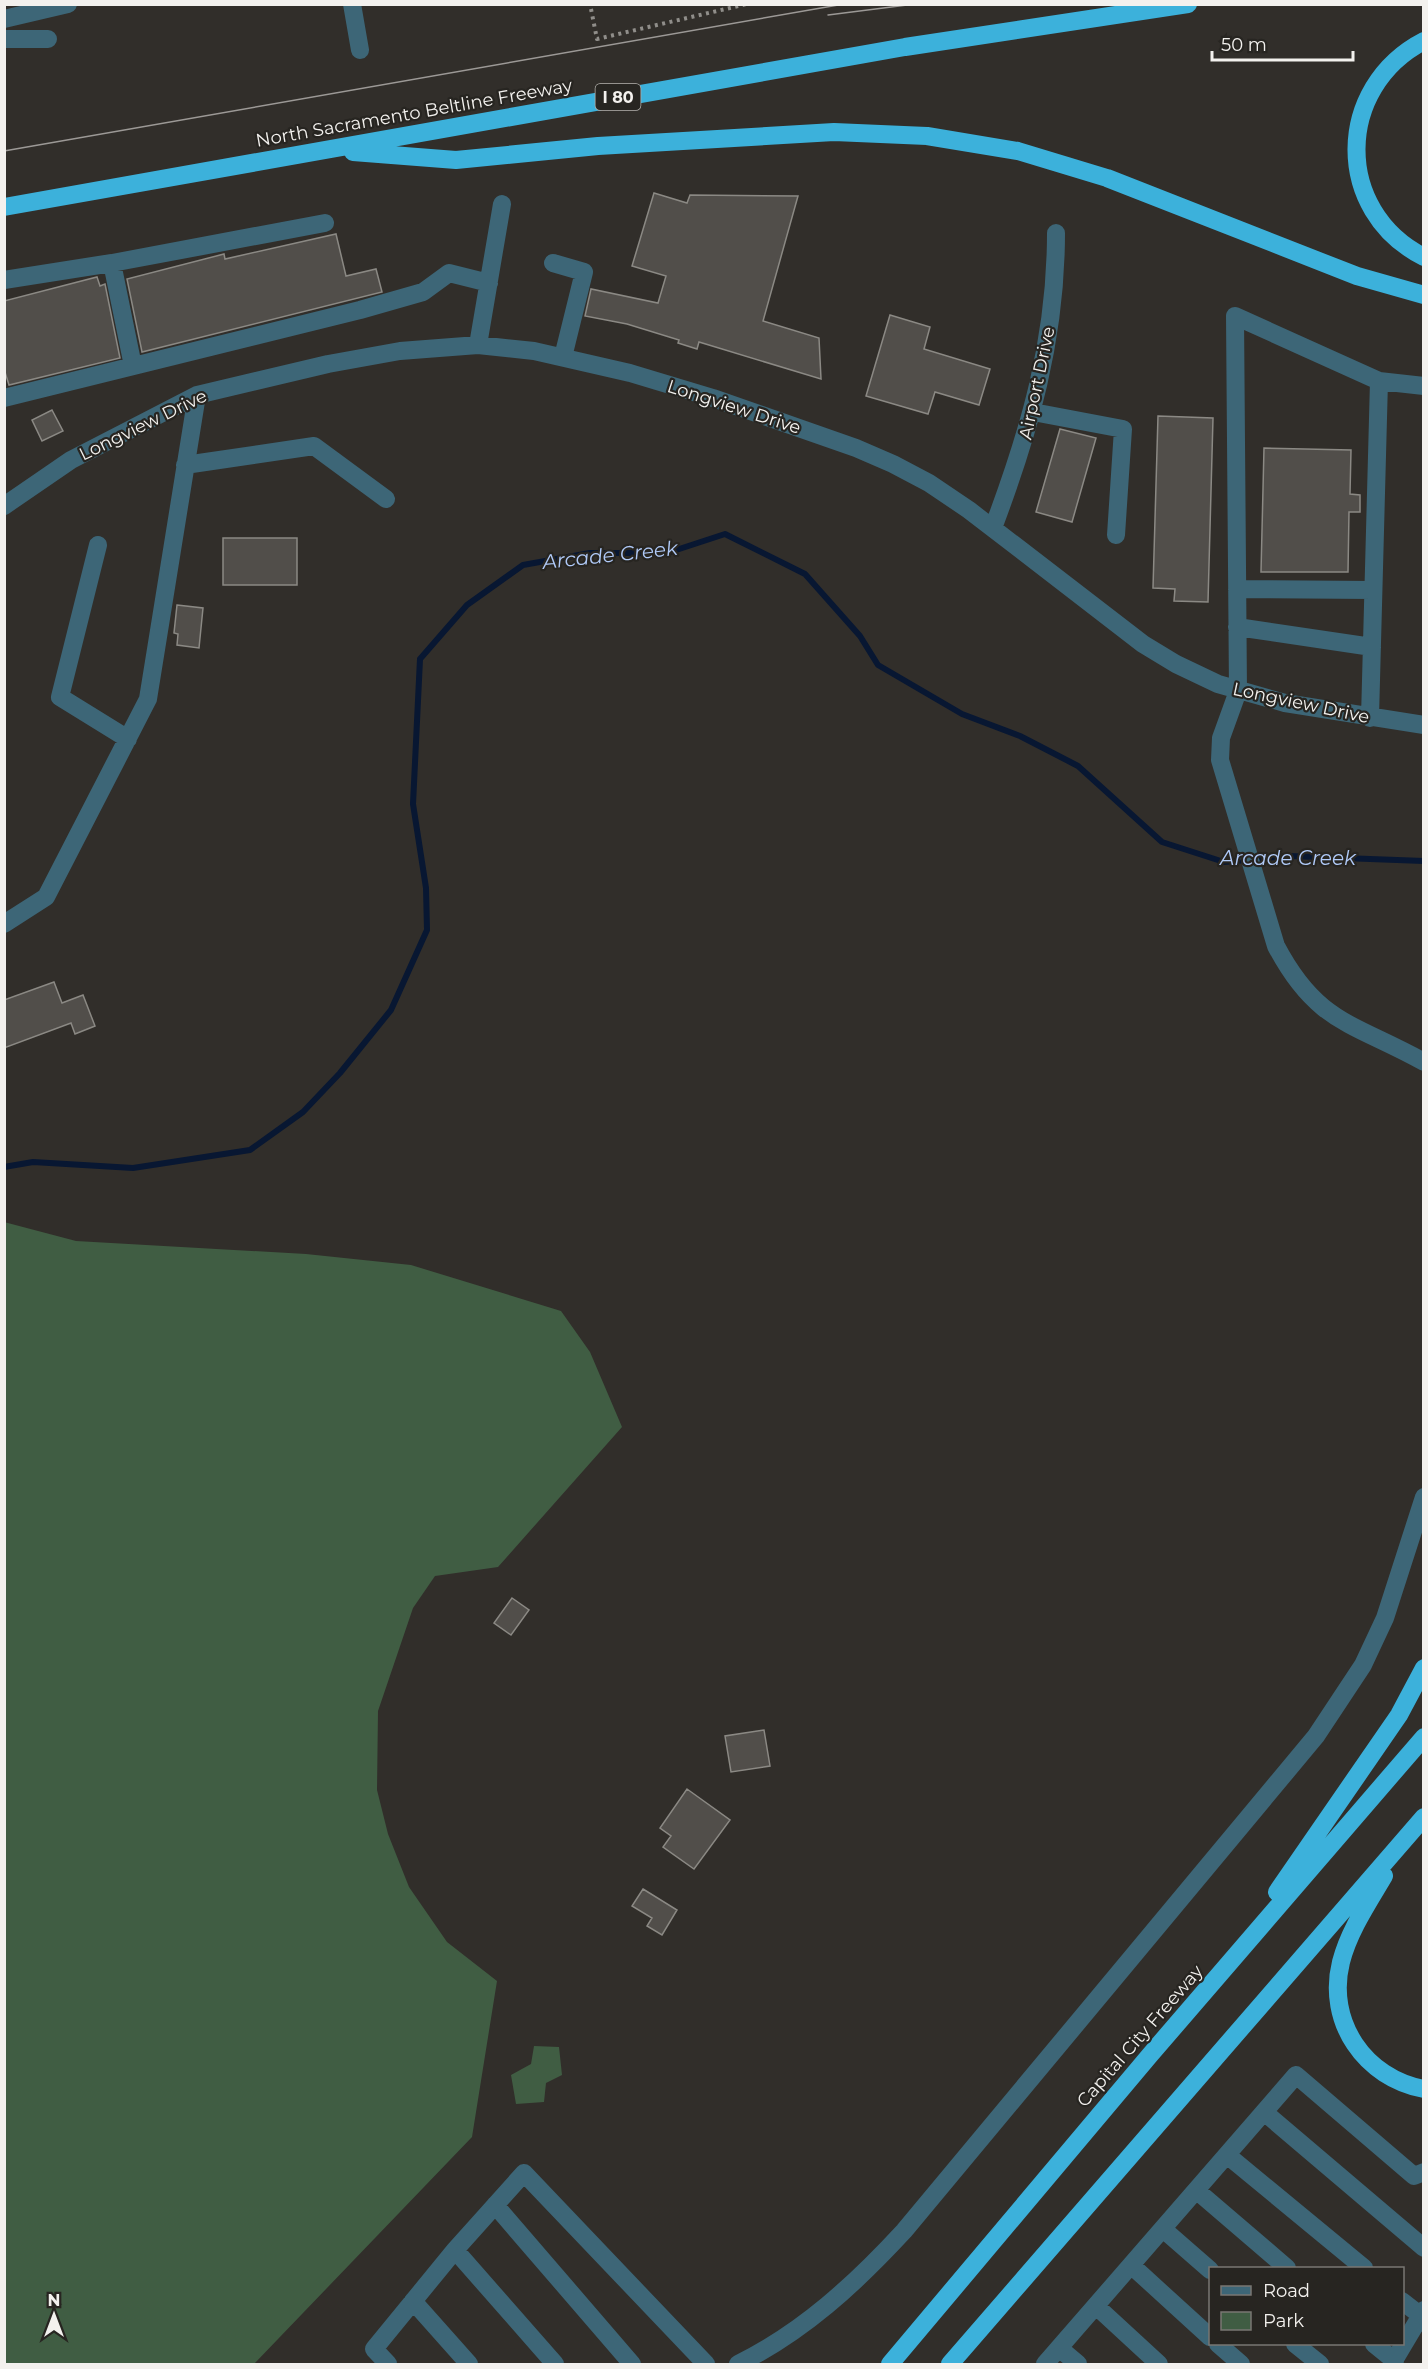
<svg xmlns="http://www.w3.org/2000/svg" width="1428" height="2369" font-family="Montserrat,sans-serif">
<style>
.green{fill:#405d43}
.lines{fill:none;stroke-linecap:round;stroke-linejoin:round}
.stream{stroke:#081732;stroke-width:6}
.building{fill:#514e4a;stroke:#8b8984;stroke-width:1.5}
.path{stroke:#908e8a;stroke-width:4;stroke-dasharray:3 4.5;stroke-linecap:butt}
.minor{stroke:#3d6677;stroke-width:18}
.highway{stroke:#3cb1db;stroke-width:18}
.tram{stroke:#9c9996;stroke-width:1.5}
.labels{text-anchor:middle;stroke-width:4.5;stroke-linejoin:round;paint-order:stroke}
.shield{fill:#272521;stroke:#b6b4b0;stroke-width:1.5}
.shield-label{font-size:16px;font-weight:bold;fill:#f3f1ee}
.street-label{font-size:18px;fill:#f3f1ee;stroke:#272521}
.water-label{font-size:20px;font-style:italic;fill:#b0caf8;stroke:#272521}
</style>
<rect width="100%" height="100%" fill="#312e2a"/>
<!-- green -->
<path class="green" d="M4,1222l72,19 230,13 105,11 150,46 29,41 32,75 -124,140 -63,9 -22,32 -35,103 -1,79 11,44 21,53 38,55 50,39 -25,156 -218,227h-249z
M534,2046l25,1 3,28 -16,8 -2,19 -28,2 -5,-29 20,-11z"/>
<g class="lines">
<!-- stream -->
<path class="stream" d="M4,1167l29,-5 100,6 117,-18 53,-38 37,-39 51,-63 36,-80 -1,-42 -13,-84 7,-145 47,-54 56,-40 67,-12h77l58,-19 80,40 55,62 18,29 84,49 58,22 58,30 84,76 62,20 65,-6 135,5"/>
</g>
<!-- building -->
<path class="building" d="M654,193l33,10 3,-8 108,1 -35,125 56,17 2,41 -122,-37 -2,7 -19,-6 1,-3 -52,-16 -42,-8 6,-27 67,14 8,-27 -34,-10z
M336,234l10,42 30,-7 6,23 -240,60 -15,-73 97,-25 1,5z
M97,277l3,9 5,-2 15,74 -111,27 -5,-16v-68z
M890,315l40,12 -6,22 66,20 -11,36 -44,-13 -7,22 -62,-18z
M52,410l11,21 -21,10 -10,-21z
M1158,416l55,2 -5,184 -34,-1 1,-12 -22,-1z
M1060,429l36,9 -24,84 -36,-10z
M1264,448l87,2 -1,44 10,1v17h-11l-1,60h-87z
M223,538h74v47h-74z
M177,605l26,3 -4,40 -22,-3 1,-11 -4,-1z
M54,982l8,21 21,-8 12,31 -20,8 -4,-11 -67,25v-48z
M512,1598l17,12 -18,25 -17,-12z
M764,1730l6,36 -39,6 -6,-36z
M687,1789l43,31 -36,49 -31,-22 8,-11 -11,-8z
M643,1889l34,21 -15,25 -15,-9 5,-8 -20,-12z"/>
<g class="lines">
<!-- path -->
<path class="path" d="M591,9l6,30 150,-35"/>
<!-- minor -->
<path class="minor" d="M352,4l8,46
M4,19l64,-15
M4,39h44
M112,263l21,103
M553,263l31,9 -21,85
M4,280l108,-17 213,-40
M478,345l24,-141
M1379,381l45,5
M4,398l356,-88 63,-18 26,-19 40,10
M1033,412l90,17 -7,106
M185,465l129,-19 72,53
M4,506l67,-46 126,-65 131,-31 72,-13 78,-6 56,6 96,22 83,25 143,50 37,16 36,19 40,27 174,134 33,20 42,20 67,19 139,22
M993,528c37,-98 63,-189 63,-295
M98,545l-38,152 68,42
M1237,589l136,1
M1237,627l135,20
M1370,718l9,-337 -144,-65 3,375 -17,47 -1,22 56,186c41,78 78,77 148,116
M4,924l42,-27 102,-198 49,-304
M1264,2112l160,136
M1227,2155l137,113
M1196,2190l91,78
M495,2205l137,159
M1163,2229l47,41
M455,2250l100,114
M1131,2265l79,72
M413,2301l56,63
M1402,2301l18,14 4,8
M1096,2306l63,58
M1218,2344l23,20
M1295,2344l25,20
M1374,2344l21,17
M1059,2348l19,16
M388,2364l-14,-15 81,-99 69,-77 182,191
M738,2364c65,-32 117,-80 166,-133l412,-495 47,-71 22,-47 39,-121
M1045,2364l251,-289 118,101 10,-4
M1392,2364l32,-54"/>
<!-- highway -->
<path class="highway" d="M1424,41c-89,46 -91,170 0,216
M353,152l103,8 142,-14 236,-14 93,4 91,15 89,27 250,98 67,19
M4,207l901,-160 283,-43
M1384,1876c-16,27 -35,55 -43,86 -15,60 24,116 83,127
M1277,1892l122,-177 25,-47
M890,2364l260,-309 274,-318
M950,2364l474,-547"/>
<!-- tram -->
<path class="tram" d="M828,15l87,-11
M4,151l840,-147"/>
</g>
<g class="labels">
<!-- shield labels -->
<rect class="shield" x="595.5" y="84" width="45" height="26" rx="4.5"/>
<g class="shield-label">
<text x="618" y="103">I 80</text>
</g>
<!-- street labels -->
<g class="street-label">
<text transform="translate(414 113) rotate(-10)" y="6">North Sacramento Beltline Freeway</text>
<text transform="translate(1037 383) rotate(-78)" y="6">Airport Drive</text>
<text transform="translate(734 407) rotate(18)" y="6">Longview Drive</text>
<text transform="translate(143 425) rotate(-26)" y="6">Longview Drive</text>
<text transform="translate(1301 703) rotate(12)" y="6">Longview Drive</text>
<text transform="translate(1140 2036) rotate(-49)" y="6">Capital City Freeway</text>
</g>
<!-- water labels -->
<g class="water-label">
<text transform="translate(610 555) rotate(-6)" y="7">Arcade Creek</text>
<text x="1288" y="865">Arcade Creek</text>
</g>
</g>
<!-- border -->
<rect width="1428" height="2369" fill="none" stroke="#f3f1ee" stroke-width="12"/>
<!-- legend -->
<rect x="1209" y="2267" width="195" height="78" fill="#272521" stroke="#797773" stroke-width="1.5"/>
<rect x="1221" y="2286" width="30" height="9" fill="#3d6677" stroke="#797773" stroke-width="1.5"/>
<text x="1263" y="2297" font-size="18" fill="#f3f1ee">Road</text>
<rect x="1221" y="2312" width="30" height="18" fill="#405d43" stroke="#797773" stroke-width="1.5"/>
<text x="1263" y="2327" font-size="18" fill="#f3f1ee">Park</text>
<!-- north arrow -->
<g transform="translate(54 2315)" stroke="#272521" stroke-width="4.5" paint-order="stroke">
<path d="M0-4.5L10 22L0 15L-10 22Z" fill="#f3f1ee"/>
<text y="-9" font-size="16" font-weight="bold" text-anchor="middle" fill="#f3f1ee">N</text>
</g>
<!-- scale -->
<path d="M1212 51v9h141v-9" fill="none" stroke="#f3f1ee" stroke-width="3"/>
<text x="1221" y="51" font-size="18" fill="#f3f1ee" stroke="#272521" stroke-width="4.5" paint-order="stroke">50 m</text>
</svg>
